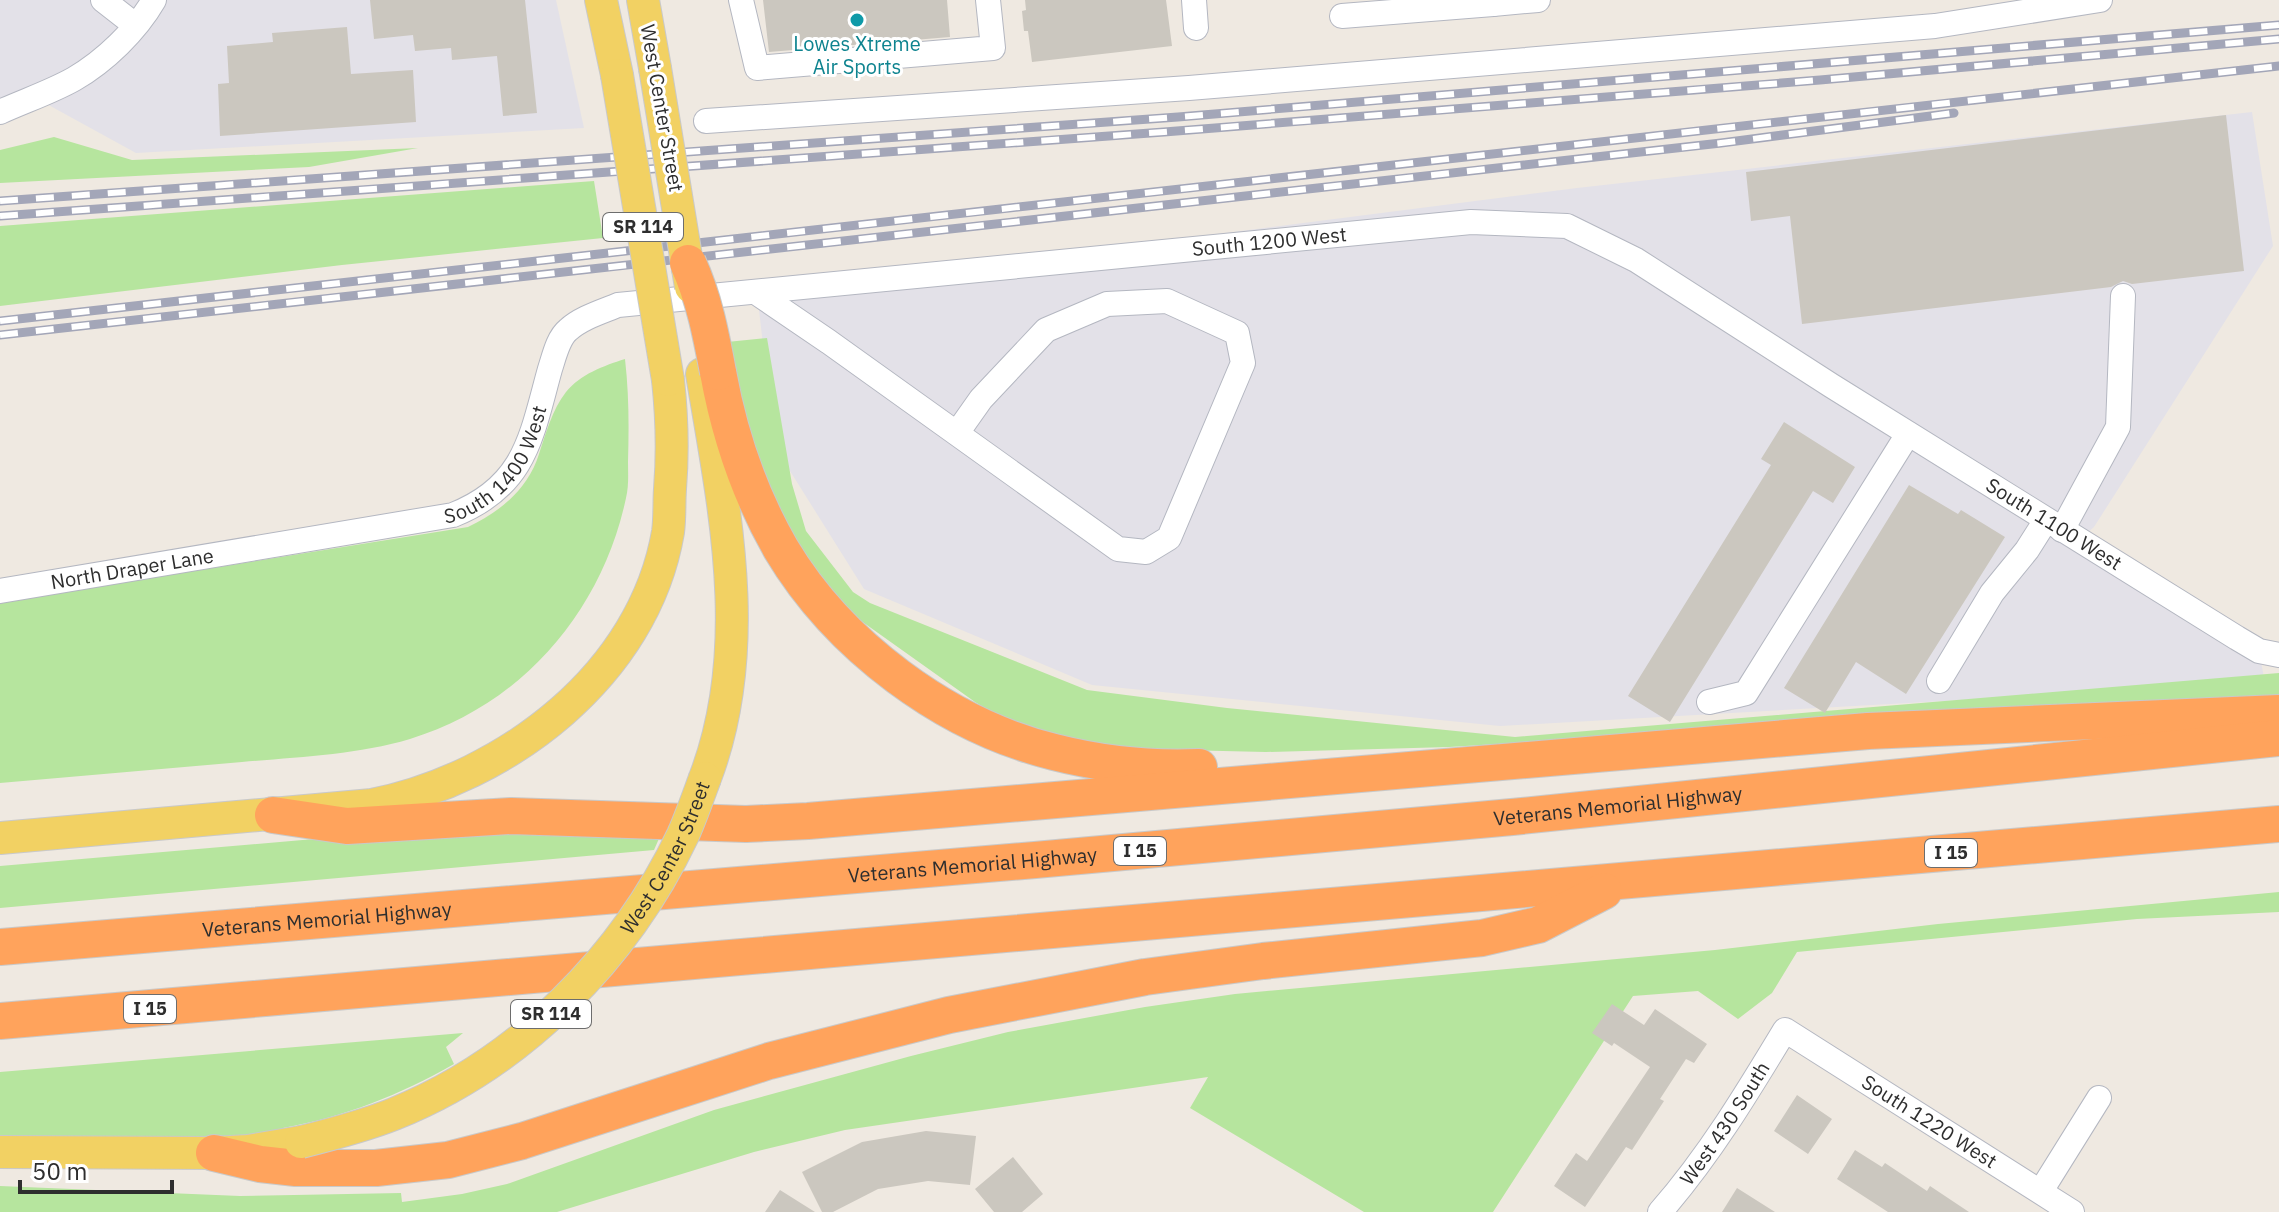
<svg xmlns="http://www.w3.org/2000/svg" width="2279" height="1212" font-family="'IBM Plex Sans',sans-serif">
<style>
.industrial{fill:#e3e1e8}
.green{fill:#b6e59e}
.building{fill:#cbc7bf}
.lines{fill:none;stroke-linecap:round;stroke-linejoin:round}
.minor-casing{stroke:#b4b7c1;stroke-width:26}
.major-casing{stroke:#c9c9c9;stroke-width:34}
.highway-casing{stroke:#c9c9c9;stroke-width:38}
.minor{stroke:#fff;stroke-width:24}
.major{stroke:#f2d163;stroke-width:32}
.highway{stroke:#ffa35c;stroke-width:36}
.rail-casing{stroke:#a3a6b8;stroke-width:9}
.rail{stroke:#fff;stroke-width:6;stroke-dasharray:18;stroke-linecap:butt}
.major-bridge-casing{stroke:#c9c9c9;stroke-width:34;stroke-linecap:butt}
.highway-bridge-casing{stroke:#c9c9c9;stroke-width:38;stroke-linecap:butt}
.major-bridge{stroke:#f2d163;stroke-width:32}
.highway-bridge{stroke:#ffa35c;stroke-width:36}
.culture-dot{fill:#0f9aa8;stroke:#fff;stroke-width:3}
.labels{text-anchor:middle;stroke-width:6;stroke-linejoin:round;paint-order:stroke}
.shield{fill:#fff;stroke:#6d6d6d;stroke-width:2}
.shield-label{font-size:18px;font-weight:bold;fill:#2e2e2e}
.culture-label{font-size:20px;fill:#0d838f;stroke:#fff}
.street-label{font-size:20px;fill:#2e2e2e;stroke:#fff}
</style>
<rect width="100%" height="100%" fill="#efe9e1"/>
<!-- industrial -->
<path class="industrial" d="M0,0h556l28,128 -448,25 -102,-56 -34,10z
M2252,112l21,134 -179,281 -15,13 180,111 6,32 -765,43 -408,-41 -228,-96 -89,-142 -18,-154 820,-105z"/>
<!-- green -->
<path class="green" d="M54,137l78,23 286,-12 -109,19 -309,16v-33z
M594,181l9,57 -261,27 -342,41v-80z
M767,338l25,146 14,47 47,61 17,11 217,87 140,18 288,29 764,-64v22l-830,52 -183,5 -129,-3 -68,-10 -56,-14 -38,-23 -118,-84 -27,-30 -36,-49 -44,-95 -23,-102z
M625,359c4,35 4,67 3,103 0,11 1,24 -2,36 -24,113 -104,207 -216,241 -54,16 -112,18 -168,23 -81,7 -161,14 -242,21v-181l468,-75c32,-15 60,-38 71,-73 7,-21 13,-44 27,-62 15,-18 37,-26 59,-33z
M485,829l176,5 -7,16 -654,58v-42l360,-31z
M2279,892v20l-142,7 -340,33 -25,41 -34,26 -40,-28 -65,5 -140,216h-129l-174,-104 18,-31 -363,53 -91,22 -197,60h-557v-26l240,10 161,-3 1,9 60,-8 45,-10 207,-74 197,-54 97,-24 137,-25 90,-13 480,-44 223,-26z
M463,1033l-17,14 8,17c-54,31 -110,53 -171,64l-2,6 -38,5 -243,-1v-66z"/>
<!-- building -->
<path class="building" d="M370,0h155l12,113 -34,3 -6,-60 -45,4 -1,-12 -36,3 -2,-16 -39,4z
M763,0h184l3,37 -181,15z
M1025,0h141l6,46 -140,16 -4,-31h-4l-2,-20 4,-1z
M347,27l4,47 62,-4 3,52 -196,14 -2,-52 11,-1 -2,-37 46,-4 -1,-9z
M2226,115l18,156 -112,13 -9,-3 -12,6 -309,37 -12,-108 -39,5 -5,-49z
M1784,422l71,45 -22,36 -20,-12 -143,231 -42,-26 143,-231 -10,-6z
M1909,485l49,29 3,-4 44,27 -99,157 -50,-32 -31,51 -41,-25z
M1612,1004l32,21 11,-16 52,35 -13,19 -8,-4 -26,40 4,2 -32,49 -6,-3 -41,60 -31,-21 22,-33 11,8 63,-94 -36,-24 -2,3 -20,-13z
M1797,1095l35,24 -24,35 -34,-23z
M926,1131l50,5 -6,49 -42,-4 -50,8 -45,23h-11l-20,-40 60,-30z
M1855,1150l27,17 3,-4 42,28 3,-5 39,26h-81l-51,-33z
M1013,1157l30,37 -21,18h-28l-19,-23z
M1737,1188l38,24h-53z
M780,1190l35,22h-50z"/>
<g class="lines">
<defs>
<g id="minor">
<path d="M103,0l32,25"/>
<path d="M741,0l16,68 236,-20 -5,-48"/>
<path d="M1194,0l2,28"/>
<path d="M1490,0l3,4 45,-4"/>
<path d="M1342,16l151,-12"/>
<path d="M0,112c24,-11 51,-20 74,-33 31,-18 62,-48 80,-79"/>
<path d="M706,121l483,-33 746,-62 165,-26"/>
<path d="M757,293l72,49 289,207 28,3 23,-14 74,-175 -6,-30 -70,-32 -60,3 -61,26 -65,69 -24,34"/>
<path d="M2062,530l56,-103 5,-131"/>
<path id="s1" d="M0,591l453,-76c73,-29 78,-78 97,-146 4,-12 8,-31 18,-39 13,-12 33,-18 50,-25l853,-83 96,4 69,34 196,126 405,252 22,13 20,4"/>
<path d="M1939,681l53,-88 35,-43 19,-30"/>
<path d="M1709,702l37,-9 162,-259"/>
<path d="M2041,1191l58,-93"/>
<path id="s2" d="M1660,1212c49,-56 87,-119 125,-182l287,182"/>
</g>
<path id="major" d="M601,0l16,75
M643,0l12,68
M702,374c22,133 53,273 3,404
M0,838l372,-33c135,-27 272,-131 296,-273 2,-14 1,-29 2,-43 3,-37 2,-72 -2,-109
M0,1152l214,1 34,-2 53,-9"/>
<g id="highway">
<path d="M718,372c11,61 32,123 63,177 58,97 164,176 273,203 47,12 97,17 145,15"/>
<path d="M273,815l74,11 164,-10 235,8 62,-3 1060,-90 411,-18"/>
<path id="s3" d="M0,947l1035,-87 477,-43 767,-79"/>
<path d="M0,1021l2279,-197"/>
<path d="M214,1153l46,11 36,4h80l72,-8 74,-19 247,-80 180,-46 196,-38 118,-16 219,-23 56,-13 66,-34"/>
</g>
</defs>
<!-- minor casing -->
<use href="#minor" class="minor-casing"/>
<!-- major casing -->
<use href="#major" class="major-casing"/>
<!-- highway casing -->
<use href="#highway" class="highway-casing"/>
<!-- minor -->
<use href="#minor" class="minor"/>
<!-- major -->
<use href="#major" class="major"/>
<!-- highway -->
<use href="#highway" class="highway"/>
<defs>
<path id="rail" d="M0,201l1178,-84 1101,-92
M0,216l1164,-84 656,-52 459,-41
M0,321l2279,-255
M0,335l1721,-192 233,-30"/>
</defs>
<!-- rail casing -->
<use href="#rail" class="rail-casing"/>
<!-- rail -->
<use href="#rail" class="rail"/>
<defs>
<g id="major-bridge">
<path d="M655,68l36,219"/>
<path d="M617,75l51,305"/>
<path id="s4" d="M301,1142c32,-8 63,-16 93,-28 127,-51 231,-157 289,-279 8,-18 15,-38 22,-57"/>
</g>
<path id="highway-bridge" d="M688,263c16,35 23,72 30,109"/>
</defs>
<!-- major-bridge casing -->
<use href="#major-bridge" class="major-bridge-casing"/>
<!-- highway-bridge casing -->
<use href="#highway-bridge" class="highway-bridge-casing"/>
<!-- major-bridge -->
<use href="#major-bridge" class="major-bridge"/>
<!-- highway-bridge -->
<use href="#highway-bridge" class="highway-bridge"/>
</g>
<!-- markers -->
<circle class="culture-dot" cx="857" cy="20" r="8"/>
<g class="labels">
<!-- shield labels -->
<g class="shield">
<rect x="603" y="213" width="80" height="28" rx="6"/>
<rect x="1114" y="837" width="52" height="28" rx="6"/>
<rect x="1925" y="839" width="52" height="28" rx="6"/>
<rect x="124" y="995" width="52" height="28" rx="6"/>
<rect x="511" y="1000" width="80" height="28" rx="6"/>
</g>
<g class="shield-label">
<text x="643" y="233">SR 114</text>
<text x="1140" y="857">I 15</text>
<text x="1951" y="859">I 15</text>
<text x="150" y="1015">I 15</text>
<text x="551" y="1020">SR 114</text>
</g>
<!-- culture labels -->
<g class="culture-label">
<text x="857" y="51">Lowes Xtreme<tspan x="857" dy="23">Air Sports</tspan></text>
</g>
<!-- street labels -->
<g class="street-label">
<text transform="translate(662 108) rotate(80)" y="7">West Center Street</text>
<text dy="7" stroke="none"><textPath href="#s1" startOffset="1398">South 1200 West</textPath></text>
<text dy="7" stroke="none"><textPath href="#s1" startOffset="528">South 1400 West</textPath></text>
<text dy="7" stroke="none"><textPath href="#s1" startOffset="2268">South 1100 West</textPath></text>
<text dy="7" stroke="none"><textPath href="#s1" startOffset="134">North Draper Lane</textPath></text>
<text dy="7" stroke="none"><textPath href="#s3" startOffset="1624">Veterans Memorial Highway</textPath></text>
<text dy="7" stroke="none"><textPath href="#s4" startOffset="480">West Center Street</textPath></text>
<text dy="7" stroke="none"><textPath href="#s3" startOffset="976">Veterans Memorial Highway</textPath></text>
<text dy="7" stroke="none"><textPath href="#s3" startOffset="328">Veterans Memorial Highway</textPath></text>
<text dy="7" stroke="none"><textPath href="#s2" startOffset="392">South 1220 West</textPath></text>
<text dy="7" stroke="none"><textPath href="#s2" startOffset="110">West 430 South</textPath></text>
</g>
</g>
<!-- scale -->
<path d="M20 1180v12h152v-12" fill="none" stroke="#2e2e2e" stroke-width="4"/>
<text x="32" y="1180" font-size="24" fill="#2e2e2e" stroke="#ffffff" stroke-width="6" paint-order="stroke">50 m</text>
</svg>
